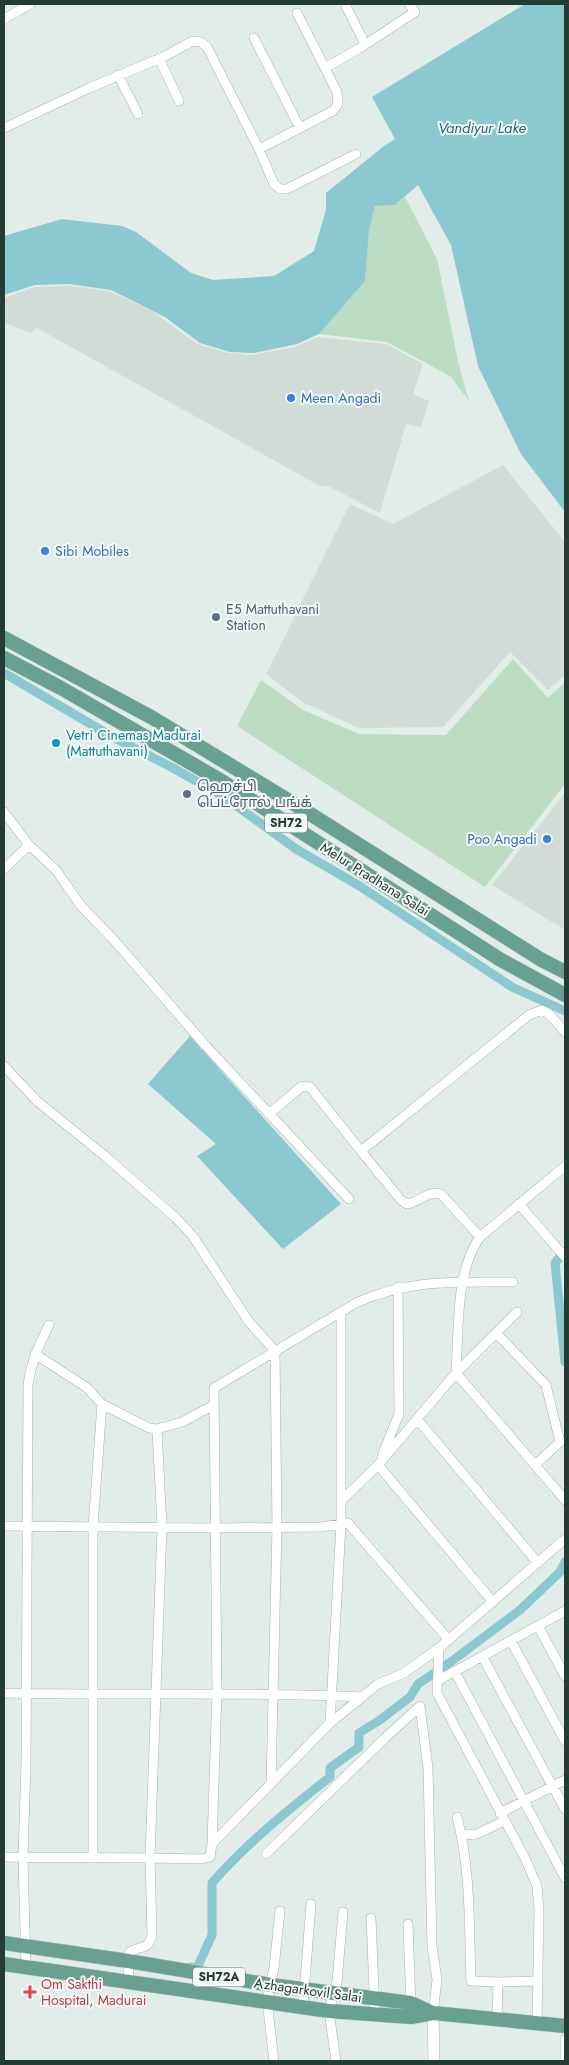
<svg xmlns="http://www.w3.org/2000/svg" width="569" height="2065" font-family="Jost,'Noto Sans Tamil',sans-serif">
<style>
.built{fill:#d1dcd7}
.green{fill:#bcddc4}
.water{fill:#8bc8d0}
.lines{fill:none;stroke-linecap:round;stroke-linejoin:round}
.canal{stroke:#8bc8d0;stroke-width:9}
.minor-casing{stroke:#a5b4af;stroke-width:10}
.tertiary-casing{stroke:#a5b4af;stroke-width:12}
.primary-casing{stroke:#c1c9c6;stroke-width:15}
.minor{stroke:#fff;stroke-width:9}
.tertiary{stroke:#fff;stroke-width:11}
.primary{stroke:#68a191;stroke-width:14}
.shop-dot{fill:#3f7fe0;stroke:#f3f9f6;stroke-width:2}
.service-dot{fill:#5c6f8a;stroke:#f3f9f6;stroke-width:2}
.culture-dot{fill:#0f9aa8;stroke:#f3f9f6;stroke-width:2}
.health-dot{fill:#e0444e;stroke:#f3f9f6;stroke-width:2}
.labels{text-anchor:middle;stroke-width:4;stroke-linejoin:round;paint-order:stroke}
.shield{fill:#f3f9f6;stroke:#61756f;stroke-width:1}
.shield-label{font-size:12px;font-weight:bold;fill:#233d35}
.shop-label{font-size:14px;fill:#366cbe;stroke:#f3f9f6;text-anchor:start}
.service-label{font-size:14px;fill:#4e5e75;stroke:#f3f9f6;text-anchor:start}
.culture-label{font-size:14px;fill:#0d838f;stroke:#f3f9f6;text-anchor:start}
.street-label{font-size:14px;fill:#233d35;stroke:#f3f9f6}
.health-label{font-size:14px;fill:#be3a42;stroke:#f3f9f6;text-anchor:start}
.water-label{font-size:15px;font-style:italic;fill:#1d6b78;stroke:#f3f9f6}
</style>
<rect width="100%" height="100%" fill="#e2ece8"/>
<!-- built -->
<path class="built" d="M69,286l40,5 43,20 45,33 31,9 24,2 43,-8 23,-10 68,7 37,20 -10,30 16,7 -8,26 -15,-3 -26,89 -52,-27h-8l-285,-159 -3,6 -28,-10v-25l31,-11z
M503,465l62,77v133l-17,15 -38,-38 -67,75 -84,1 -55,-25 -38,-29 84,-170 43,20z
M565,793v137l-73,-45z"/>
<!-- green -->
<path class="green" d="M405,197l32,62 22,107 10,35 -19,-25 -63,-34 -68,-8 46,-53 4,-50 6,-25 20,-1z
M513,659l35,39 17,-16v102l-80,103 -248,-161 24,-46 42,30 56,24 87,1z"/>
<!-- water -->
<path class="water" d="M525,4h40v508l-44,-58 -43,-88 -27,-121 -33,-60 -23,20 -20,1 -6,25 -4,50 -46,53 -22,10 -43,9 -24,-1 -30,-9 -35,-26 -54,-27 -42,-6 -34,1 -31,10v-59l58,-17 60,7 14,6 55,41 22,7 61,-4 40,-25 12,-41v-17l58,-47 11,-7 -23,-42z
M190,1036l151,168 -58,45 -86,-93 19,-12 -68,-60z"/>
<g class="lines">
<!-- canal -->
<path class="canal" d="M4,673l107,63 62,32 50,28 73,53 62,36 154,102 53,24
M565,1251l-10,12 10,99
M190,1967l7,1 15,-33v-52c35,-40 76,-73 118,-106v-9l29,-21v-14l21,-13 30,-23 8,-13 34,-23 68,-51 40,-38 5,-10"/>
<defs>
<path id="minor" d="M345,4l20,40
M297,13l28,55
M4,19l26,-15
M254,38l46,90
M159,58l20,43
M118,75l20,39
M4,128l83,-39 76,-32 30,-16 8,1 6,5 52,102 15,35 6,5h7l69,-35
M259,149l74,-38 5,-7 -1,-12 -12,-24 35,-20 55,-36 -6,-8
M4,812l25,33 27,25 25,36 32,33 92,106 144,154
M4,869l25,-24
M4,1066l33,35 68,55 71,62 16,17 57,87 26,29 2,176 -6,257
M269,1114l32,-27 5,-1 4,1 51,64 168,-136 13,-5 7,4 16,18
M361,1151l40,49 6,4c12,-2 22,-14 34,-10l39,43
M565,1166l-85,71c-25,35 -21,93 -24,136l109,127
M519,1204l46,53
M496,1333l50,52 14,57 -25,23
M35,1354l51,33 16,17 47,24 8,1 25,-7 32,-17
M417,1419l121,144
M382,1456l17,-42 -1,-127
M378,1465l78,-92 61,-61
M341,1501l37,-36 115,137
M4,1526l211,2 106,-1 27,-4 101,117
M538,1626l27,50
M511,1641l54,100
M439,1648l-35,25 -26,11 -48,39 -118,121 5,-152 -3,-304 142,-85c52,-24 101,-21 157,-21
M482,1656l83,153
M455,1672l110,206
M437,1681l128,-70
M4,1693c119,3 239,-2 358,4
M420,1706l8,62 4,178 5,34 -4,33
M330,1723l11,-199v-212
M500,1813l65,-33
M457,1817c14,53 12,110 14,164l27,1
M462,1835l15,-1 27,-13
M266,1854l119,-116 35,-32
M4,1857c66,1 132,0 198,2l8,-2 2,-13
M93,1858v-331l9,-123
M371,1918l4,96
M408,1924l3,83
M26,1966l-3,-109 3,-94 2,-378c3,-23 11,-40 21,-60
M129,1981l-1,-26 2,-3c11,-7 17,-1 22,-16l-2,-80 12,-329 -5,-98
M303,2006l8,-102
M497,2020l1,-38 38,-1
M537,2023l2,-112 -2,-25 -11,-26 -89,-167 2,-45 126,-109
M274,2061l-7,-60 7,-33 6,-57
M336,2061l-7,-50 8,-29 6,-70
M565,2061v-21"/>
<path id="tertiary" d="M433,2013l1,48"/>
<path id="primary" d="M4,638l147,79 145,88 244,154 25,13
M4,658l57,30 159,92 281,180 64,35
M4,1943l124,18 143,24 140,18 22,10
M4,1964l325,47 82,6 22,-4 132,13"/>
</defs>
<!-- minor casing -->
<use href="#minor" class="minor-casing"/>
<!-- tertiary casing -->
<use href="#tertiary" class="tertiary-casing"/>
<!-- primary casing -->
<use href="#primary" class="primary-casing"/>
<!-- minor -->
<use href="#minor" class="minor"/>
<!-- tertiary -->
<use href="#tertiary" class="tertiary"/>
<!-- primary -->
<use href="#primary" class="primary"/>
</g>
<!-- markers -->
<g class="shop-dot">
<circle cx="291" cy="398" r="5"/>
<circle cx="45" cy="551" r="5"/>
<circle cx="547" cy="839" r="5"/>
</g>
<g class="service-dot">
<circle cx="216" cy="617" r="5"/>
<circle cx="187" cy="794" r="5"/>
</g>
<circle class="culture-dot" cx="56" cy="743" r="5"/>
<path class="health-dot" d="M27.5 1984.5h5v5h5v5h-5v5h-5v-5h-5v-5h5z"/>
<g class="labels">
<!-- shield labels -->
<g class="shield">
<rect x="265" y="813.5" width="42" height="19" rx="4"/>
<rect x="193" y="1967.5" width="52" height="19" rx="4"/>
</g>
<g class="shield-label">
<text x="286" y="827">SH72</text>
<text x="219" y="1981">SH72A</text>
</g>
<!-- shop labels -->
<g class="shop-label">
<text x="301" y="403">Meen Angadi</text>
<text x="55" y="556">Sibi Mobiles</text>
<text x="537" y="844" text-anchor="end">Poo Angadi</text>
</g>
<!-- service labels -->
<g class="service-label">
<text x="226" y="614">E5 Mattuthavani<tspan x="226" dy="16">Station</tspan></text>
<text x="197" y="791">ஹெச்பி<tspan x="197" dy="16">பெட்ரோல் பங்க்</tspan></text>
</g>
<!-- culture labels -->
<g class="culture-label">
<text x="66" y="740">Vetri Cinemas Madurai<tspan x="66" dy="16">(Mattuthavani)</tspan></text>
</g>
<!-- street labels -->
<g class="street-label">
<text transform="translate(375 879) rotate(32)" y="5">Melur Pradhana Salai</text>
<text transform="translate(308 1990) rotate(8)" y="5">Azhagarkovil Salai</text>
</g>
<!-- health labels -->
<g class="health-label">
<text x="41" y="1989">Om Sakthi<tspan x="41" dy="16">Hospital, Madurai</tspan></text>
</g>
<!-- water labels -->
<g class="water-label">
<text x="482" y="133">Vandiyur Lake</text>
</g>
</g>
<!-- border -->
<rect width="569" height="2065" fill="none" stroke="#233d35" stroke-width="10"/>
</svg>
